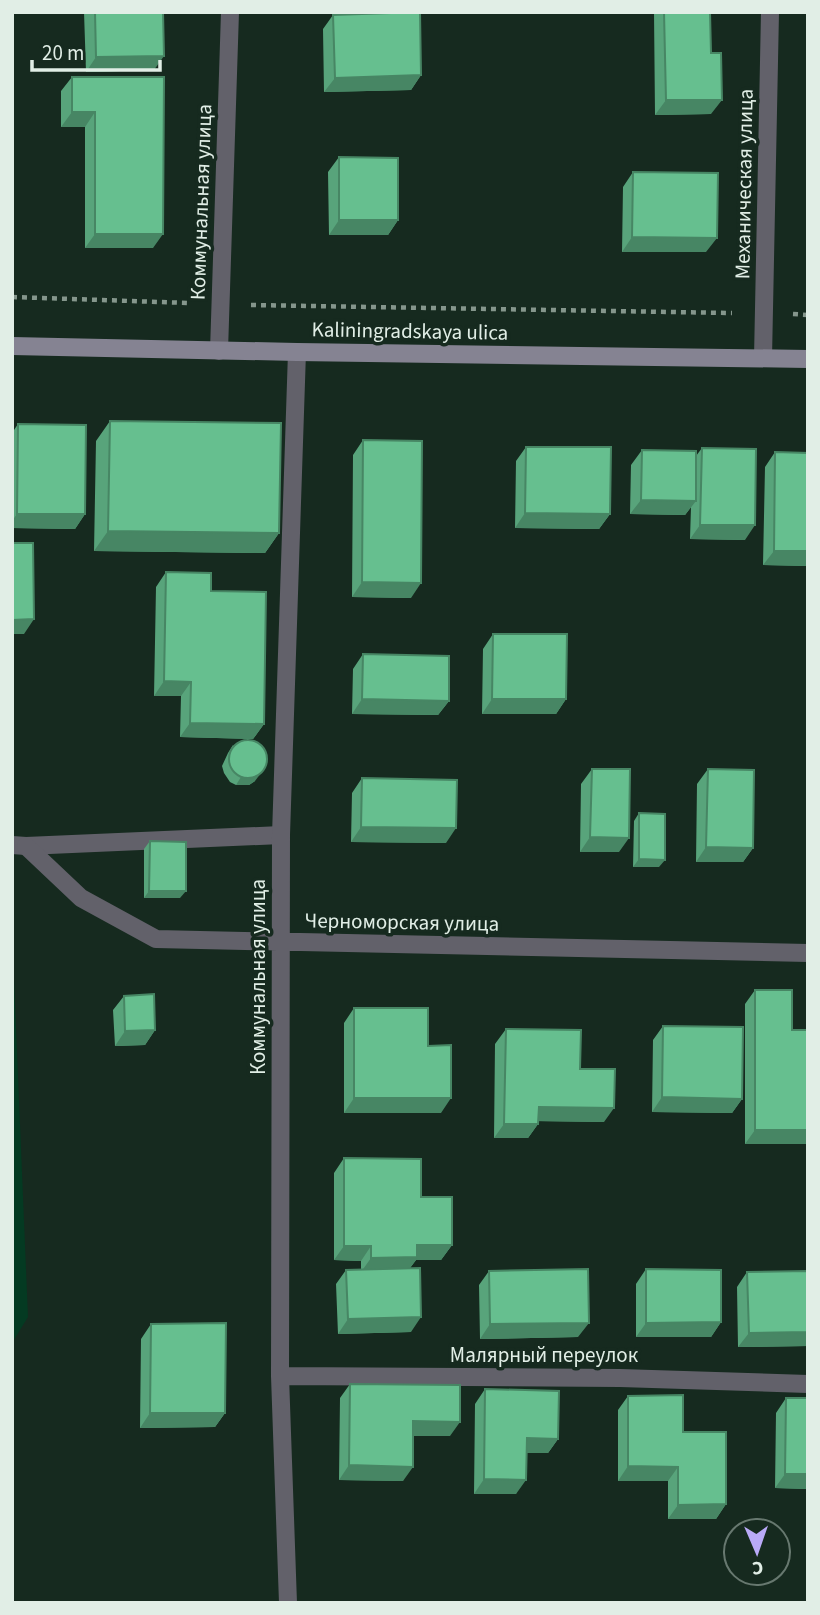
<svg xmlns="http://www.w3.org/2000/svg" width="820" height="1615" font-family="'Source Sans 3',sans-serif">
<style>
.green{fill:#043a22}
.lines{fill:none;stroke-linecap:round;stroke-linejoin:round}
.path{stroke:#85968c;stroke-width:4.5;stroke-dasharray:5 5;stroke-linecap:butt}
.service{stroke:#62616a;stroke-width:18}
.minor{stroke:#62616a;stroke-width:18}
.secondary{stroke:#858392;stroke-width:18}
.wall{fill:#58a47b}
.shaded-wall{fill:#478664}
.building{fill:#66bf8f;stroke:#478664;stroke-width:2}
.labels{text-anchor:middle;stroke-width:7;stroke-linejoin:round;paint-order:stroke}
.street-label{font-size:21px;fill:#e1eee6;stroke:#162a1f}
</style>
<rect width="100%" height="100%" fill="#162a1f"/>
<!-- green -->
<path class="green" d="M12,931l16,386 -16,26z"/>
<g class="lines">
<!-- path -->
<path class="path" d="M12,297l178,6
M251,305l481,8
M793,314l15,1"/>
<!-- service -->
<path class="service" d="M12,845l14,1 255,-11"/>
<!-- minor -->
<path class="minor" d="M219,351l11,-339
M763,358l7,-346
M26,846l55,52 75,41 652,14
M280,1376l340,2 188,6
M288,1603l-8,-227 1,-541 16,-483"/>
<!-- secondary -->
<path class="secondary" d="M12,346l285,6 511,7"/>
</g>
<!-- wall -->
<path class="wall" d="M84,12h79l-9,58 -68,2z
M654,12h56l1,102 -56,1z
M333,15l88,60 -10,15 -87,2 -1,-63z
M72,77h92l-11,171h-68v-121h-24v-36z
M339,157l59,63 -10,15h-59l-1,-63z
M633,172l73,80h-84l1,-65z
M110,421l169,112 -14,20 -171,-2 2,-110z
M18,424l67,90 -10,15 -63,-1v-95z
M363,440l48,158 -59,-1 1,-142z
M526,447l84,67 -11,15 -84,-1 1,-67z
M702,448l43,92 -55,-1 1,-32 -6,8 -55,-1 1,-49 11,-15 54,6z
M775,452l33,1v113l-45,-1 2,-98z
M166,572l45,19 53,133 -11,15 -73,-2 1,-41h-27l2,-109z
M493,634l73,65 -10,15h-74l1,-65z
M363,654l86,47 -11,14 -86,-1 1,-45z
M233,745l22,36 -6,4h-13l-6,-3 -6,-9 -2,-7 6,-13z
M592,769l27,83h-39l1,-68z
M708,769l45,79 -10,14h-47l1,-78z
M362,778l84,65 -95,-1 1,-49z
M639,813l20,54h-26l1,-46z
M150,841l30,57h-36v-49z
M755,990l37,40 16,114h-63v-140z
M124,996l31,34 -10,15 -30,1 -2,-36z
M354,1008l74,38 13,67h-97v-90z
M663,1026l79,73 -10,14 -80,-1 1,-72z
M506,1029l74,40 24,53 -66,-1v3l-10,14h-34l1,-94z
M344,1158l77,39 31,48 -11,15h-25l-6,8 1,64 -73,2 -2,-50 10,-14 15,-1v-8l-27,-1v-87z
M646,1269l75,53 -10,15h-75v-53z
M489,1271l89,66 -98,2 -1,-54z
M808,1271v75l-70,1 -1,-60 10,-15z
M151,1324l74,89 -10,14 -75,1 1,-89z
M350,1384l100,52h-37l-10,45 -64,-1 1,-82z
M485,1389l73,50 -10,14h-22l-10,41h-42l1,-90z
M628,1396l98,108 -10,15h-48v-38h-50v-71z
M786,1398l22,91 -33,-1 1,-75z"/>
<!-- shaded-wall -->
<path class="shaded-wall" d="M164,56l-10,14 -68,2 10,-15z
M421,75l-10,15 -87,2 11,-14z
M666,100h56l-11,14 -56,1z
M72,112h23l-10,15h-24z
M339,220h59l-10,15h-59z
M95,234h68l-10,14h-68z
M632,237l85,1 -11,14h-84z
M641,500l55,1 -11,14 -55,-1z
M525,513l85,1 -11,15 -84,-1z
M17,514h68l-10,15 -63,-1v-7z
M700,525h55l-10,15 -55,-1z
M108,531l171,2 -14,20 -171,-2z
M774,551h34v15l-45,-1z
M362,582l59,1 -10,15 -59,-1z
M34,619l-10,15h-12v-14z
M164,681l27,1 -10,14h-27z
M362,699l87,2 -11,14 -86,-1z
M492,699h74l-10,15h-74z
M190,723l74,1 -11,15 -73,-2z
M261,773l-6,8 -6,4h-13l5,-8z
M361,827l95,1 -10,15 -95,-1z
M590,837l39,1 -10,14h-39z
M706,847l47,1 -10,14h-47z
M639,859l26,1 -6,7h-26z
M149,891h37l-6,7h-36z
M155,1030l-10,15 -30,1 10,-15z
M662,1097l80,2 -10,14 -80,-1z
M354,1098h97l-10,15h-97z
M539,1107l75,1 -10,14 -76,-1z
M504,1124h34l-10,14h-34z
M755,1130h53v14h-63z
M417,1245h35l-11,15h-25l-9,12h-46l10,-14z
M344,1246h27l-10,15 -27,-1z
M421,1317l-10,15 -73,2 10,-15z
M721,1322l-10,15h-75l10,-14z
M589,1323l-11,14 -98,2 10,-15z
M808,1332v14l-70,1 11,-14z
M150,1413h75l-10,14 -75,1z
M413,1421l47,1 -10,14h-47z
M527,1438l31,1 -10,14h-32z
M349,1465l64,2 -10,14 -64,-1z
M628,1466l50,1 -10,14h-50z
M785,1474h23v15l-33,-1z
M484,1479l42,1 -10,14h-42z
M726,1504l-10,15h-48l10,-14z"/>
<!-- building -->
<path class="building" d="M95,12h68l1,44 -68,1z
M420,12l1,63 -86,3 -2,-63z
M664,12h46l1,41h10l1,47h-56z
M72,77h92l-1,157h-68v-122h-23z
M339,157l59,1v62h-59z
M633,172l85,1 -1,65 -85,-1z
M110,421l171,2 -2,110 -171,-2z
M18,424l68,1 -1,89h-68z
M363,440l59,1 -1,142 -59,-1z
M526,447h85l-1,67 -85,-1z
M702,448l54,1 -1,76h-55z
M642,450l54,1v50l-55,-1z
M775,452l33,1v98h-34z
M12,543h21l1,76 -22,1z
M166,572l45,1v18l55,1 -2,132 -74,-1 1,-41 -27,-1z
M493,634h74l-1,65h-74z
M363,654l86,2v45l-87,-2z
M229 759a19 19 0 1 1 38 0a19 19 0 1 1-38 0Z
M592,769h38l-1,69 -39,-1z
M708,769l46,1 -1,78 -47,-1z
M362,778l95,2 -1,48 -95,-1z
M639,813l26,1v46l-26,-1z
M150,841l36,1v49h-37z
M755,990h37v40h16v100h-53z
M154,994l1,36 -30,1 -1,-35z
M354,1008h74v38l23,-1v53h-97z
M663,1026l80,1 -1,72 -80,-2z
M506,1029l75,1 -1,39h35l-1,39 -75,-1 -1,17h-34z
M344,1158l77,1v38h31v48h-35v12l-46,1v-12h-27z
M420,1268l1,49 -73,2 -2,-49z
M588,1269l1,54 -99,1 -1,-53z
M646,1269l75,1v52l-75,1z
M808,1271v61l-59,1 -2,-61z
M226,1323l-1,90h-75l1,-89z
M350,1384l110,1v37l-47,-1v46l-64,-2z
M485,1389l74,2 -1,48 -31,-1 -1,42 -42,-1z
M683,1395v37h43v72l-48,1v-38l-50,-1v-70z
M786,1398h22v76h-23z"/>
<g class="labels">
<!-- street labels -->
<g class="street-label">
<text transform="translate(744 184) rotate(-89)" y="7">Механическая улица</text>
<text transform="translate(201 202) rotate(-88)" y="7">Коммунальная улица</text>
<text transform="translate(410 331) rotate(1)" y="7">Kaliningradskaya ulica</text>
<text transform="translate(402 922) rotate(1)" y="7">Черноморская улица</text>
<text transform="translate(258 977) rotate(-90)" y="7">Коммунальная улица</text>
<text x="544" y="1362">Малярный переулок</text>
</g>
</g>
<!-- border -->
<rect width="820" height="1615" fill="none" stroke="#e1eee6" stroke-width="28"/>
<!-- north arrow -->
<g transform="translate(757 1552) rotate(178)"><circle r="33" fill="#162a1f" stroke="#67786f" stroke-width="2"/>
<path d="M0-5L12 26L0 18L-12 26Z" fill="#b9aaf7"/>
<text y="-10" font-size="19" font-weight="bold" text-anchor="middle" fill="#e1eee6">С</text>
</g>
<!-- scale -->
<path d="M32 60v10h128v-10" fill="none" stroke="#e1eee6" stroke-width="3.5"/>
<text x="42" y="60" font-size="21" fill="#e1eee6" stroke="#162a1f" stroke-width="5" paint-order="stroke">20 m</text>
</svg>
